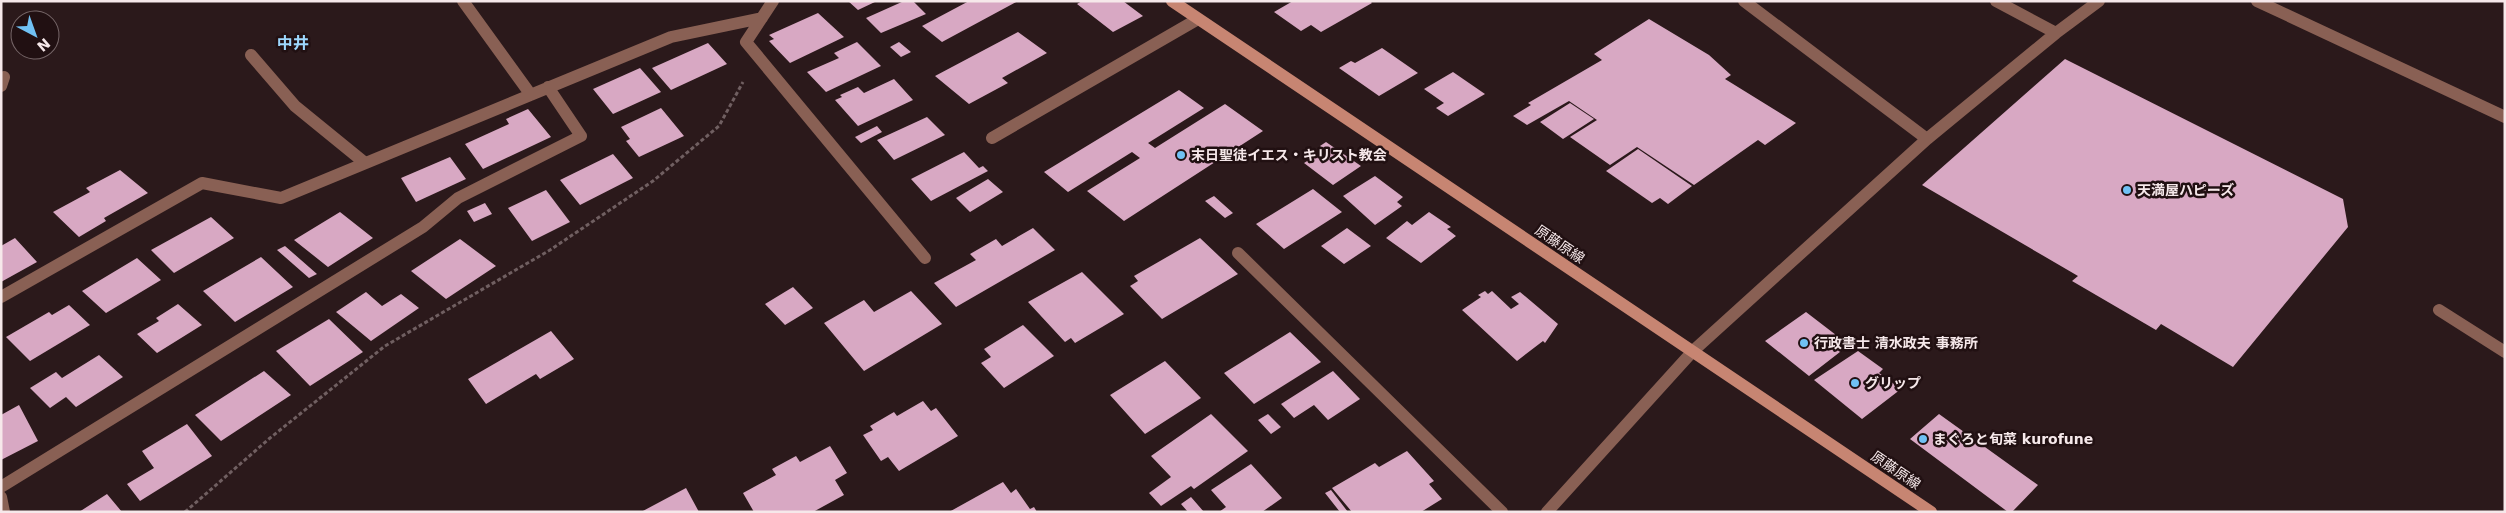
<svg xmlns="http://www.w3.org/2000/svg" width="2506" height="513" font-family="'DejaVu Sans','Noto Sans JP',sans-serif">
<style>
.building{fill:#d8a8c3}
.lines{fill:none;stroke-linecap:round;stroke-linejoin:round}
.path{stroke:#705f61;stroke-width:3;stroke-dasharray:4 2.5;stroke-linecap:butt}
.service{stroke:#896054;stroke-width:12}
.minor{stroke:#896054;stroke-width:12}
.secondary{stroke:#c78572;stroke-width:12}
.poi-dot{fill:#70c1f4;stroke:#211012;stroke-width:2}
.labels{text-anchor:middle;stroke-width:5;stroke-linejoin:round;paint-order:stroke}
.poi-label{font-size:14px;font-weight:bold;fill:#f6e8ea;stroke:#211012;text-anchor:start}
.street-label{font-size:14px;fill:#f6e8ea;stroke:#211012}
.quarter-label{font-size:16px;font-weight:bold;fill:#9dd7fd;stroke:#211012}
</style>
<rect width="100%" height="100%" fill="#2b191b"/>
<!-- building -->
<path class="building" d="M848,1h29l-19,9z
M904,1h9l13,13 -45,19 -15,-15z
M969,1h49l-76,41 -20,-16z
M1082,1h41l20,15 -30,16 -36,-28z
M1293,1h77l2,2 -51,29 -10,-7 -10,6 -27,-19z
M818,13l26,24 -54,26 -21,-22 5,-2 -5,-4z
M1649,19l60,36 22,20 -6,4 71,44 -31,22 -7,-5 -64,45 -57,-38 -27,18 -40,-28 27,-17 -28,-19 -42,24 -14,-9 18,-11 -3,-2 74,-43 -8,-6z
M1018,32l29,21 -45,25 6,5 -39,21 -34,-28z
M857,42l24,24 -55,26 -19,-20 32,-14 -5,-5z
M899,42l12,10 -10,5 -11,-10z
M708,43l19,21 -56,26 -19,-22z
M1382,48l36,25 -39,23 -40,-28 12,-7 4,2z
M2065,59l278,140 5,28 -115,140 -72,-43 -5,6 -84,-49 6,-5 -156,-91z
M640,68l21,24 -48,22 -20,-25z
M1453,72l32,22 -37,22 -12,-8 8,-5 -20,-14z
M894,79l19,21 -55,26 -23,-26 7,-3 -2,-2 18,-8 6,6z
M1179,90l25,18 -56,35 7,5 70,-44 38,27 -139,90 -37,-30 53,-33 -8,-6 -64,40 -24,-20z
M1570,103l24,16 -31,20 -23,-17z
M661,108l23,28 -45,21 -13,-16 4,-2 -9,-12z
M528,109l23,28 -68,32 -18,-25 44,-20 -3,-5z
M927,117l18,18 -51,25 -17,-20z
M877,126l5,6 -21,11 -6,-6z
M1326,142l35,24 -28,19 -29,-22 21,-13 -5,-4z
M1638,149l54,37 -24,18 -8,-6 -8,5 -46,-32z
M964,152l15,16 4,-2 5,5 -57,30 -20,-22z
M613,154l20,24 -53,27 -20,-25z
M450,157l16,22 -50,23 -15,-24z
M120,170l28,23 -44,25 2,3 -27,16 -26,-25 37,-20 -4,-4z
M1375,176l28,21 -6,5 5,4 -27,19 -32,-29z
M988,179l15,13 -33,20 -14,-14z
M1313,189l29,23 -58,37 -28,-25z
M546,190l24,32 -38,19 -24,-33z
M1214,196l19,17 -8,5 -20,-17z
M485,203l7,11 -18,8 -7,-11z
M340,212l33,26 -45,29 -34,-27z
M1429,212l22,15 -4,2 9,7 -35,27 -35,-25 21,-17 5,4z
M211,217l23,21 -60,35 -23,-23z
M1033,228l22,22 -99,57 -22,-24 42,-23 -6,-6 26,-15 6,7z
M1347,228l24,18 -27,18 -23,-18z
M15,238l22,24 -36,20v-36z
M1200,238l38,36 -76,45 -32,-33 8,-5 -4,-5z
M460,239l36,27 -50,33 -35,-28z
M285,246l32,28 -8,4 -32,-28z
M261,257l32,30 -58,35 -32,-31z
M137,258l24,22 -55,33 -24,-22z
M1082,272l42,42 -49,29 -4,-5 -6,4 -37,-40z
M793,287l20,21 -28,17 -20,-21z
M911,291l31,33 -78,47 -40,-48 40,-23 10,12z
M1485,291l3,3 4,-3 19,18 8,-5 -8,-7 9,-5 38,32 -13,19 -2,-2 -26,20 -55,-51 19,-13 -3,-2z
M366,292l16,14 19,-12 18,14 -48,33 -35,-29z
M178,304l24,21 -45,28 -20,-19 22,-13 -3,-3z
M69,305l21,20 -60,36 -24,-24 43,-25 3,3z
M1806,312l43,33 -40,31 -44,-35z
M329,319l34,33 -53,34 -34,-35z
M1023,325l31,31 -50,32 -23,-25 10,-6 -7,-8z
M551,331l23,28 -34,20 -4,-5 -50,30 -18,-25z
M1290,332l31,30 -67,42 -30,-31z
M1858,351l25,18 -4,4 22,16 -39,30 -48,-39z
M99,355l24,22 -47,30 -10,-10 -16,11 -20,-20 26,-16 6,6z
M1165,361l36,37 -56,36 -35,-39z
M264,371l27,24 -70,46 -26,-26z
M1333,371l27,28 -32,21 -14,-15 -20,13 -13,-14z
M923,401l8,10 5,-3 22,28 -59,35 -11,-14 -7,4 -18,-26 10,-5 -3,-4 24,-14 3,4z
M19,405l19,36 -37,19v-45z
M1211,414l37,37 -54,38 -3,-3 -30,20 -12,-13 22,-16 -20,-21z
M1268,414l13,13 -10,7 -13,-14z
M1939,414l99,71 -26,27h-4l-98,-73z
M187,424l25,32 -72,45 -13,-17 27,-16 -12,-17z
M830,446l17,27 -12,7 9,15 -31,17h-59l-11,-19 33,-18 -4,-6 24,-13 4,6z
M1407,451l27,30 -5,3 13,15 -21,13h-69l-20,-24 43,-25 4,4z
M1251,464l31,34 -20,14h-43l7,-5 -15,-17z
M1003,482l8,11 5,-4 14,20 4,-2 3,5h-88z
M686,488l13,24h-58z
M1331,490l17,22h-8l-15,-19z
M107,494l15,18h-43z
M1191,497l13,15h-16l-7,-8z"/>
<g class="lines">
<!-- path -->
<path class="path" d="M185,512l85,-74 115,-92 165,-96 103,-69 66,-55 24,-44"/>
<!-- service -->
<path class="service" d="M992,138l206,-119"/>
<!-- minor -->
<path class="minor" d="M463,1l68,94
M773,1l-27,41 179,216
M1744,1l183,138
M1996,1l60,32
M2257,1l248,116
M251,55l44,51 70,57
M1,86l3,-9
M1238,253l264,259
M1,297l201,-114 79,15 390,-161 91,-19
M2439,310l66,42
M1,487l422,-260 35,-29 123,-62 -33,-49
M1,497l3,15
M1547,512l146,-161 234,-212 129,-106 43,-32"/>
<!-- secondary -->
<path class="secondary" d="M1172,1l759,511"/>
</g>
<!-- markers -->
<g class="poi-dot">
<circle cx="1181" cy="155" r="5"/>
<circle cx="2127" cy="190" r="5"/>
<circle cx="1804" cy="343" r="5"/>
<circle cx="1855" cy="383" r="5"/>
<circle cx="1923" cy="439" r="5"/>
</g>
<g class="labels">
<!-- poi labels -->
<g class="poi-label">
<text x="1191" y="160">末日聖徒イエス・キリスト教会</text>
<text x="2137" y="195">天満屋ハピーズ</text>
<text x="1814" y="348">行政書士 清水政夫 事務所</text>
<text x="1865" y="388">グリップ</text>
<text x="1933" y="444">まぐろと旬菜 kurofune</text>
</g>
<!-- street labels -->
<g class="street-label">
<text transform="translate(1560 244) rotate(34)" y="5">原藤原線</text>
<text transform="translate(1896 470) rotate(34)" y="5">原藤原線</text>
</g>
<!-- quarter labels -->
<g class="quarter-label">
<text x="293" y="49">中井</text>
</g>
</g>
<!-- border -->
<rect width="2506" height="513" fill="none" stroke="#f6e8ea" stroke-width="5"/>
<!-- north arrow -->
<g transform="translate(35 35) rotate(139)"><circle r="24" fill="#211012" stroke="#766668"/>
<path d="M0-4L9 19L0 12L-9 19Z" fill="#70c1f4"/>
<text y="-8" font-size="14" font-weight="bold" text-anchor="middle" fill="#f6e8ea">N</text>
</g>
</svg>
